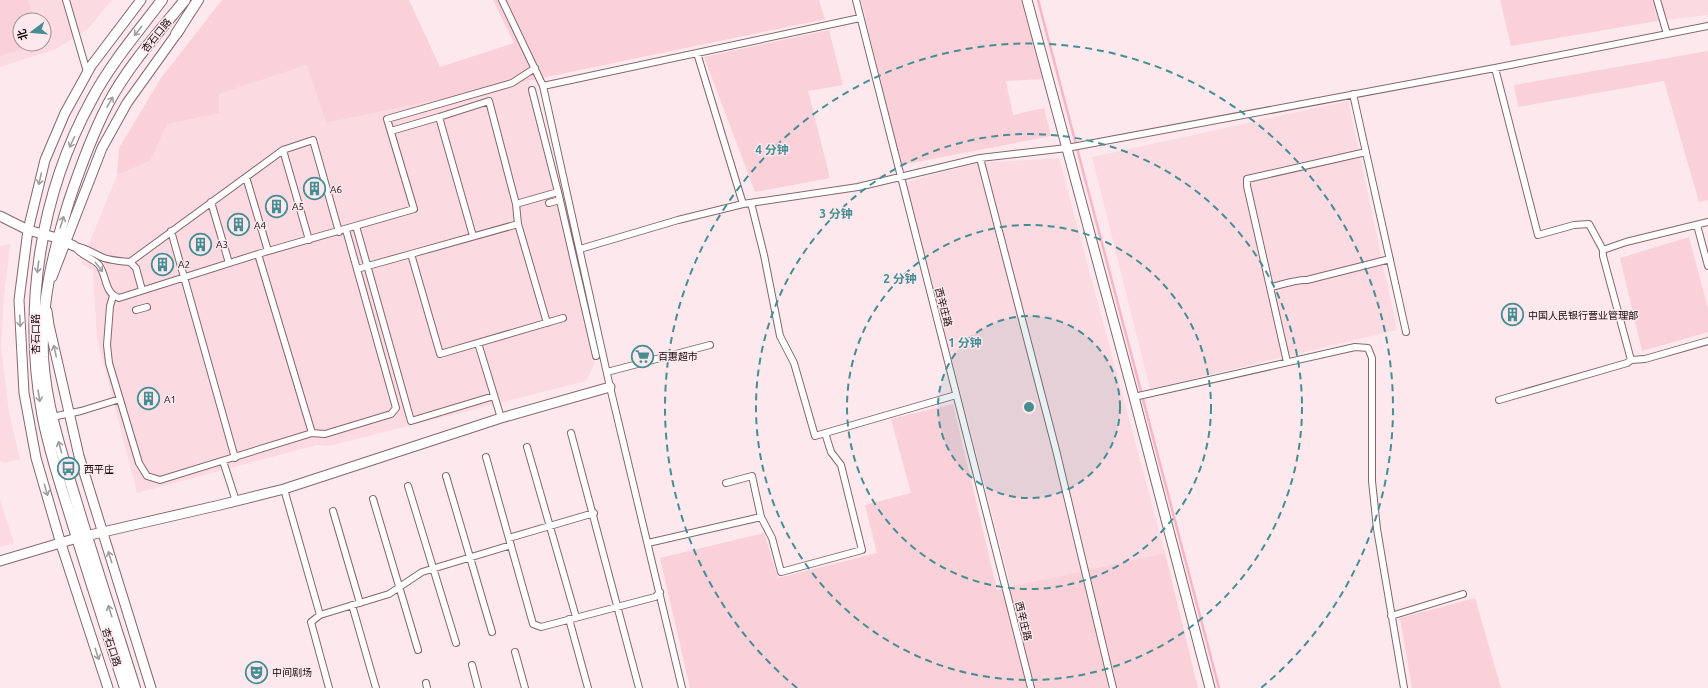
<svg xmlns="http://www.w3.org/2000/svg" width="1708" height="688" font-family="Ubuntu,'Noto Sans SC',sans-serif">
<style>
.built{fill:#fcdae2;fill-rule:evenodd}
.green{fill:#fad0d9}
.lines{fill:none;stroke-linecap:round;stroke-linejoin:round}
.stream{stroke:#fbb4c5;stroke-width:2.5}
.street-casing{stroke:#84676d;stroke-width:8}
.secondary-casing{stroke:#84676d;stroke-width:11}
.primary-casing{stroke:#84676d;stroke-width:12}
.street{stroke:#fff;stroke-width:6}
.secondary{stroke:#fff;stroke-width:9}
.primary{stroke:#fff;stroke-width:10}
.oneway{stroke:#a19d9e}
.ring{fill:none;stroke:#458d92;stroke-width:2;stroke-dasharray:7 5}
.labels{text-anchor:middle;stroke-width:3;stroke-linejoin:round;paint-order:stroke}
.street-label{font-size:10px;fill:#150a0d;stroke:#fde9ed}
.poi-label{font-size:10px;fill:#150a0d;stroke:#fde9ed;text-anchor:start}
.centre{fill:#458d92;stroke:#fde9ed;stroke-width:2}
.ring-label{font-size:12px;text-anchor:middle;font-weight:bold;fill:#458d92;stroke:#fde9ed;stroke-width:3;stroke-linejoin:round;paint-order:stroke}
</style>
<rect width="100%" height="100%" fill="#fde9ed"/>
<!-- built -->
<path class="built" d="M0,0h112l-25,30 -31,19 -56,18zM20,20h24v24h-24z
M1652,0h56v15l-51,6z
M307,65l19,58 203,-42 66,282 -9,18 -257,65 -12,-1 -180,48 -40,-155 -4,-67 -12,-8 36,-88 33,-14 16,-37 52,-11 1,-19z
M1348,101l49,229 -247,59 -58,-232z
M1059,158l106,395 -154,34 -105,-405 72,-19z
M10,244l-6,54 -3,48 8,67 11,46 -15,4 -5,-2v-215z
M0,500l14,43 -14,4z"/>
<!-- green -->
<path class="green" d="M0,0h28l6,20h-14v24h20l-40,12z
M222,0h187l31,67 74,-24 -21,-43h326l6,19 -499,104 -19,-58 -88,29v19l-52,11 -17,37 -33,14 2,-27 42,-70z
M861,0h160l22,79 -37,2 7,34 31,-7 7,28 -150,29z
M1500,0h152l5,21 -146,25z
M829,30l14,55 -35,6 22,87 -75,14 -51,-135z
M1708,51v149l-9,2 -35,-121 -146,26 -4,-22z
M1689,237l19,71v24l-66,19 -22,-93z
M953,404l44,186 168,-37 33,135h-508l-30,-130 104,-25 14,45 99,-25 -12,-48 46,-12 -20,-74z
M1475,598l26,90h-89l-12,-70z"/>
<g class="lines">
<!-- stream -->
<path class="stream" d="M1038,0l181,688"/>
<defs>
<path id="street" d="M66,0l21,72
M502,0l41,86 67,301 72,301
M856,0l175,688
M1657,0l10,34
M697,53l46,151
M1495,68l43,167 36,-10 15,-1 14,26v6l28,104
M543,86l317,-68
M1353,94l53,238
M439,117l50,-16 27,103 2,20
M391,131l48,-14 34,119
M283,150l30,-10 26,92
M980,158l76,292 57,238
M246,177l22,74
M558,192l38,164
M211,202l18,61
M549,203l11,-3
M751,203l13,52 16,81 14,27 21,73 141,-41
M516,204l42,-12 -26,-102
M1697,225l11,41
M356,226l55,195 83,-25
M171,231l64,227
M74,246c11,1 20,8 30,12 9,3 17,3 26,4l153,-112 26,90
M74,246c7,10 19,12 25,19 8,11 5,28 20,33l139,-44
M580,249l98,-29 65,-16 115,-17 122,-29 87,-10 428,-80 213,-42
M1603,250l23,-8 82,-20
M411,254l107,-30 29,99
M130,262l6,6 6,22
M357,269l54,-15 29,100 123,-36
M1271,287c10,-2 26,-8 36,-7l83,-21
M113,296l-3,10 -3,39 2,18 30,100 8,13 13,4 152,-47 13,1 66,-20 5,-6 -50,-178
M136,310l11,-3
M478,343l23,75
M1287,362l-40,-176v-7l119,-27
M607,372l103,-27
M1134,397l221,-50 13,1 4,10v123l5,48 27,159
M1499,400l128,-37 4,-3 14,-1 63,-18
M52,417l29,-6 39,-12
M312,433l-54,-179 156,-45 -27,-90 125,-36 23,-15
M571,433l68,255
M527,447l49,170
M486,457l47,167 8,3 114,-30 5,-5
M223,461l13,40
M446,476l46,156
M726,483l26,-7 9,41 11,21 9,34 81,-22 -21,-85 -10,-13 -6,-19
M408,486l48,157
M284,489l36,126
M373,499l45,151
M333,511l27,92
M509,538l85,-25
M648,543l113,-26
M352,605l24,83
M1391,616l72,-22
M569,619l19,69
M515,652l10,36
M472,665l6,23
M426,683l1,5
M329,688l-18,-66 9,-7 69,-21 33,-22 89,-27"/>
<path id="secondary" d="M1027,0l107,397 76,291
M0,216l28,14 29,8 17,8
M52,277l50,-129 25,-45 53,-74
M47,311l2,14 30,131 72,232
M0,561l77,-23 143,-33 64,-16 217,-71 109,-31
M108,688l-47,-144 -25,-86 -12,-65 -5,-93 9,-70 17,-70 20,-47 26,-47 50,-66"/>
<path id="primary" d="M176,34l22,-34
M125,688c-19,-59 -38,-117 -56,-176 -10,-32 -21,-65 -27,-99 -19,-107 -2,-219 50,-314 19,-36 46,-67 70,-99
M135,688c-20,-64 -41,-127 -60,-191 -14,-46 -29,-92 -32,-140 -2,-56 10,-104 26,-156 11,-33 23,-66 39,-97 20,-38 50,-71 77,-104"/>
</defs>
<!-- street casing -->
<use href="#street" class="street-casing"/>
<!-- secondary casing -->
<use href="#secondary" class="secondary-casing"/>
<!-- primary casing -->
<use href="#primary" class="primary-casing"/>
<!-- street -->
<use href="#street" class="street"/>
<!-- secondary -->
<use href="#secondary" class="secondary"/>
<!-- primary -->
<use href="#primary" class="primary"/>
</g>
<!-- one-way arrows -->
<defs><path id="oneway-shaft" d="M-6 0H5M1.5-3L5.5 0L1.5 3" fill="none" stroke-width="1.6" stroke-linecap="round" stroke-linejoin="round"/></defs>
<g class="oneway">
<use href="#oneway-shaft" transform="translate(138 31) rotate(128)"/>
<use href="#oneway-shaft" transform="translate(110 102) rotate(-60)"/>
<use href="#oneway-shaft" transform="translate(72 142) rotate(115)"/>
<use href="#oneway-shaft" transform="translate(40 179) rotate(103)"/>
<use href="#oneway-shaft" transform="translate(62 222) rotate(-72)"/>
<use href="#oneway-shaft" transform="translate(38 267) rotate(97)"/>
<use href="#oneway-shaft" transform="translate(99 267) rotate(52)"/>
<use href="#oneway-shaft" transform="translate(20 321) rotate(87)"/>
<use href="#oneway-shaft" transform="translate(55 351) rotate(-102)"/>
<use href="#oneway-shaft" transform="translate(39 396) rotate(81)"/>
<use href="#oneway-shaft" transform="translate(60 447) rotate(-106)"/>
<use href="#oneway-shaft" transform="translate(46 490) rotate(74)"/>
<use href="#oneway-shaft" transform="translate(110 557) rotate(-107)"/>
<use href="#oneway-shaft" transform="translate(110 611) rotate(-108)"/>
<use href="#oneway-shaft" transform="translate(97 654) rotate(72)"/>
</g>
<!-- distance rings -->
<circle cx="1029" cy="407" r="91" fill="#458d92" fill-opacity=".12"/>
<g class="ring">
<circle cx="1029" cy="407" r="91"/>
<circle cx="1029" cy="407" r="182"/>
<circle cx="1029" cy="407" r="273"/>
<path d="M797 688A364 364 0 1 1 1261 688"/>
</g>
<!-- icons -->
<defs>
<symbol id="building-ring" viewBox="-11 -11 22 22"><circle r="9.5" fill="#fde9ed" stroke="#458d92" stroke-width="1.5"/><path d="M-4-6H4V6H1V3H-1V6H-4ZM-2.5-4.3h1.7v1.8h-1.7ZM.8-4.3h1.7v1.8H.8ZM-2.5-1h1.7V.8h-1.7ZM.8-1h1.7V.8H.8Z" fill="#458d92"/></symbol>
<symbol id="supermarket-ring" viewBox="-11 -11 22 22"><circle r="9.5" fill="#fde9ed" stroke="#458d92" stroke-width="1.5"/><path d="M-6-5.5h2.5l.6 2H6L4.5 2H-2.5L-4.4-4H-6ZM-1.5 3.2a1.3 1.3 0 1 0 .1 0ZM3 3.2a1.3 1.3 0 1 0 .1 0Z" fill="#458d92"/></symbol>
<symbol id="bus-ring" viewBox="-11 -11 22 22"><circle r="9.5" fill="#fde9ed" stroke="#458d92" stroke-width="1.5"/><path d="M-5-6H5V4H4V6H2V4H-2V6H-4V4H-5ZM-3.5-4V0h7V-4ZM-3.5 1.2v1.5H-2V1.2ZM2 1.2v1.5H3.5V1.2Z" fill="#458d92"/></symbol>
<symbol id="theatre-ring" viewBox="-11 -11 22 22"><circle r="9.5" fill="#fde9ed" stroke="#458d92" stroke-width="1.5"/><path d="M-5-5.5Q0-4 5-5.5V0Q5 5 0 6Q-5 5-5 0ZM-3.3-2.5H-1v1.5H-3.3ZM1-2.5H3.3v1.5H1ZM-2.8 1Q0 5.5 2.8 1Z" fill="#458d92"/></symbol>
</defs>
<g fill-rule="evenodd">
<use href="#building-ring" x="302" y="176" width="25" height="25"/>
<use href="#building-ring" x="264" y="194" width="25" height="25"/>
<use href="#building-ring" x="226" y="212" width="25" height="25"/>
<use href="#building-ring" x="188" y="232" width="25" height="25"/>
<use href="#building-ring" x="150" y="252" width="25" height="25"/>
<use href="#building-ring" x="1500" y="302" width="25" height="25"/>
<use href="#supermarket-ring" x="630" y="344" width="25" height="25"/>
<use href="#building-ring" x="136" y="386" width="25" height="25"/>
<use href="#bus-ring" x="56" y="456" width="25" height="25"/>
<use href="#theatre-ring" x="244" y="660" width="25" height="25"/>
</g>
<g class="labels">
<!-- street labels -->
<g class="street-label">
<text transform="translate(156 35) rotate(-51)" y="4">杏石口路</text>
<text transform="translate(944 307) rotate(75)" y="4">西辛庄路</text>
<text transform="translate(35 334) rotate(-90)" y="4">杏石口路</text>
<text transform="translate(1024 621) rotate(76)" y="4">西辛庄路</text>
<text transform="translate(112 647) rotate(72)" y="4">杏石口路</text>
</g>
<!-- poi labels -->
<g class="poi-label">
<text x="330" y="193">A6</text>
<text x="292" y="210">A5</text>
<text x="254" y="229">A4</text>
<text x="216" y="248">A3</text>
<text x="178" y="268">A2</text>
<text x="1528" y="319">中国人民银行营业管理部</text>
<text x="658" y="360">百惠超市</text>
<text x="164" y="403">A1</text>
<text x="84" y="473">西平庄</text>
<text x="272" y="676">中间剧场</text>
</g>
</g>
<circle cx="1029" cy="407" r="6" class="centre"/>
<g class="ring-label">
<text x="772" y="154">4 分钟</text>
<text x="836" y="218">3 分钟</text>
<text x="900" y="283">2 分钟</text>
<text x="965" y="347">1 分钟</text>
</g>
<!-- north arrow -->
<g transform="translate(32 32) rotate(254)"><circle r="19" fill="#fde9ed" stroke="#a09093"/>
<path d="M0-3L7 15L0 10L-7 15Z" fill="#458d92"/>
<text y="-6" font-size="11" font-weight="bold" text-anchor="middle" fill="#150a0d">北</text>
</g>
</svg>
